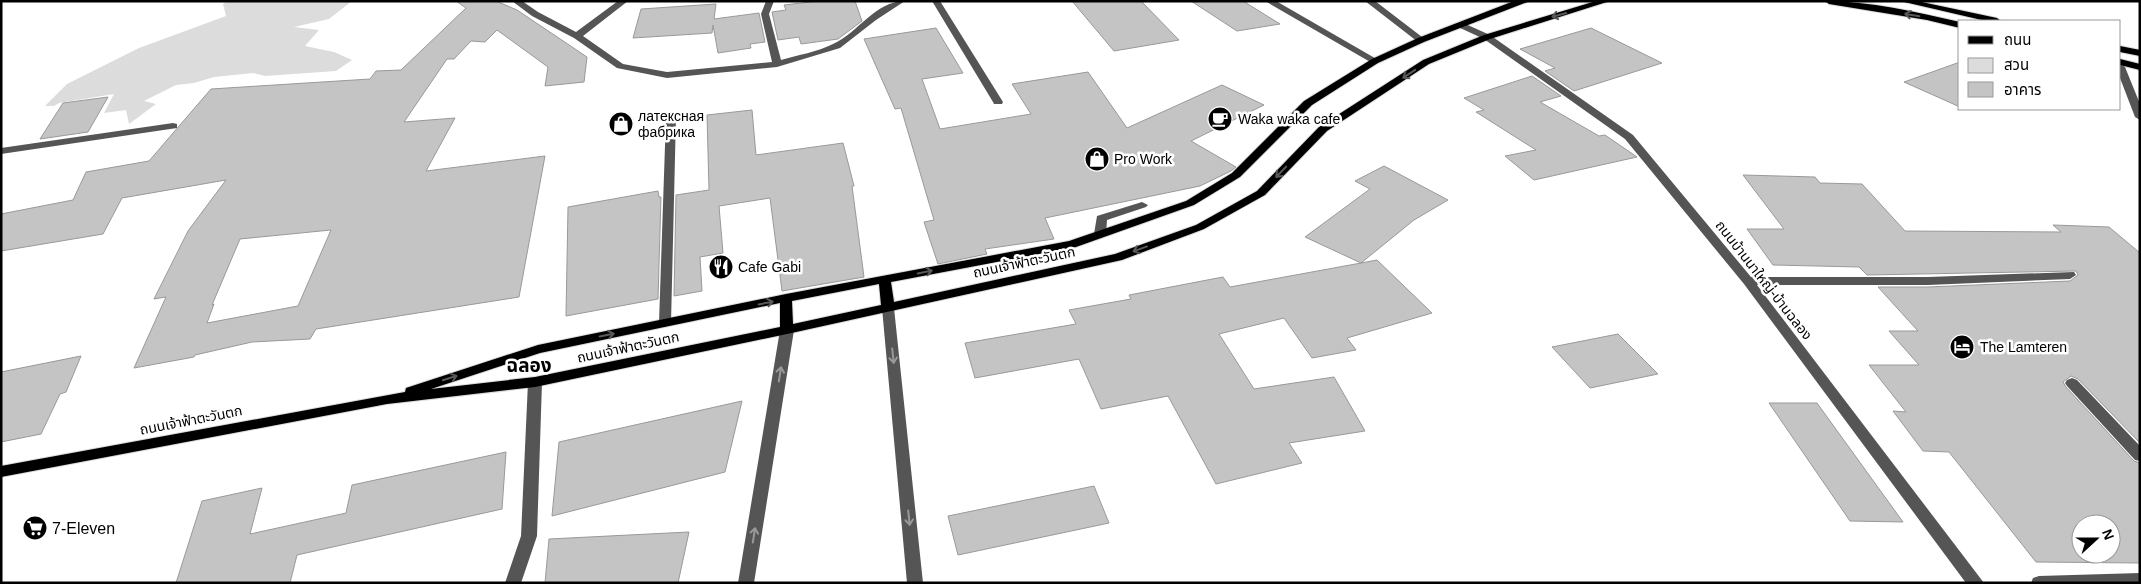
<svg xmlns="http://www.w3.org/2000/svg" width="2141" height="584" font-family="Arial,'Noto Sans Thai',sans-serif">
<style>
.green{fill:#dcdcdc}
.building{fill:#c4c4c4;stroke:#999;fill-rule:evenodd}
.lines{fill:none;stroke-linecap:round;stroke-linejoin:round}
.major-casing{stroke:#dbdbdb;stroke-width:2}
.minor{fill:#555;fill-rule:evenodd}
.major{fill:#000;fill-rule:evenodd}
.oneway{stroke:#595959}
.oneway2{stroke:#999}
.labels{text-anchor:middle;stroke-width:5;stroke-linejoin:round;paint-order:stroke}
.poi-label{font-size:14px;fill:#000;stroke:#fff;text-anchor:start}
.street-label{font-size:14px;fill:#000;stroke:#fff}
.near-poi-label{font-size:16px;fill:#000;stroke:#fff;text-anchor:start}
.district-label{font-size:19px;font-weight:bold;fill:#000;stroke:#fff}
</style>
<rect width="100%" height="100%" fill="#fff"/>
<!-- green -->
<path class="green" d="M227,1h125l-23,18 -35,8 25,3 -14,16 29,6 18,8 -16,11 -71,5 -12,-3 -39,4 -20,6 -18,2 -32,16 12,3 -27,20 -3,-14 -22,3 10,-19 -55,9 -5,3h-9l22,-22 72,-36 87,-32 -3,-12z"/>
<!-- building -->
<path class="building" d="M456,1h40l21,9 70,47 -3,25 -39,4 3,-19 -51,-37 -12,12 -14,-1 -17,18h-7l-43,63 51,-4 -29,53 119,-15 -26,141 -203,32 -6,10 -58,3 -57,13 -1,2 -60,11 32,-71 -12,2 34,-68 38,-51 -104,18 -19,36 -102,17v-37l72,-14 13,-28 63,-11 62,-72 159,-10 6,-8 25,-1 65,-62zM331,230l-33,76 -91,17 7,-19 -2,1 28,-66z
M818,1h37l7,20 -24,18 -37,5 -2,-7 -21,3 -6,-28 14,-2 -2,-5z
M1072,1h69l38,39 -65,11z
M1191,1h52l37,23 -43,7z
M716,4l-2,15 45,-6 6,29 -15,2 1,4 -33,5 -5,-28 -1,8 -79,5 8,-29z
M936,28l27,45 -41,6 18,50 91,-15 -19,-30 76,-12 39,56 95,-43 42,20 -73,36 45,26 -5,4 -31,15 -155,32 9,21 -69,10 2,5 -49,10 -14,-42 10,-2 -33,-112 -6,1 -31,-70z
M1591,28l71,35 -88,28 -29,-20 10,-3 -35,-19z
M1960,62v45l-56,-25z
M1532,76l29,20 -21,6 59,34 6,-1 32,22 -103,23 -29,-24 31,-6 -60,-38 8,-2 -20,-12z
M108,97l-20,35 -48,7 23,-36z
M752,110l4,45 87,-12 11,43h-2l12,91 -82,14 -12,-93 -51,8 4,47 -23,4 2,34 -28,5 2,-101 33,-5 -2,-75z
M1384,166l64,34 -34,20 -53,43 16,-3 55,53 -85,25 9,12 -44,8 -28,-40 -65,16 35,55 80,-12 31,54 -76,12 13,20 -86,21 -48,-88 -67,13 -22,-50 -104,19 -10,-35 111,-19 -7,-14 62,-11 -2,-4 94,-18 7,10 131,-24 -56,-26 65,-48 -15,-8z
M1743,175l72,2 5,6 42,1 43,47 156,1 -8,-7 56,2 31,26v190l-62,-64 -7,-3 -8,6 3,5 68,74 6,2v100l-104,-1 -87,-110 -26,-1 -30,-40 13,1 -37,-47h50l-30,-34h29l-40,-44h50l142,-6 8,-6 -2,-4 -209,4 -8,-8 -86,-2 -26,-36h37zM2081,524h30v30h-30z
M658,191l1,6h2l-3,102 -92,17 2,-109z
M1618,334l40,40 -68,14 -38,-41z
M81,356l-15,36 -6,2 -19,40 -40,8v-70z
M742,401l-17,71 -173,44 7,-74z
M1769,403h48l86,119 -53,-1z
M506,452l-4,57 -205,46 -7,28h-114l26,-82 60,-13 -12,46 96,-21 6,-28z
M1094,486l15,37 -151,32 -10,-39z
M689,532l-11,51h-133l4,-44z"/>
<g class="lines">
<defs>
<path id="major" d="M1514,1h16l-106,41 -46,21 -66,42 -72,72 -46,28 -118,42 -185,35 3,20 221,-48 81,-29 61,-34 62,-64 104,-67 61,-25 112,-34h14l-120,38 -61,25 -102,67 -62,64 -61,34 -82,31 -335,74 -252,53 -148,17 -386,73v-11l404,-74 1,-4 132,-43 248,-51 283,-53 117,-40 46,-28 72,-72 68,-42 46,-21zM879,284l2,21 -88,19 -1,-23zM780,303v24l-245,50 -104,12 109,-36z
M1825,1c45,0 91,11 135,21v6l-33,-8 -98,-16z
M1900,1h17l80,17 4,3h-15z
M2120,46l20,4v6l-20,-4z
M2120,59l20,5v6l-20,-5z"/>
</defs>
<!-- major casing -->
<use href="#major" class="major-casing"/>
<!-- minor -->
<path class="minor" d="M512,1h10l16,11 38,20 42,-31h10l-45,35 40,28 44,8 105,-10 -11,-48 5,-13h8l-5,13 12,46c17,-5 36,-8 52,-16 25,-11 42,-43 72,-43l-29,19 -36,28 -63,19 -110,11 -50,-10 -43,-30 -42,-22z
M932,1h8l63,101 -1,2h-8l-1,-2z
M1265,1h11l104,60 -5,3 -3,-1z
M1365,1h10l51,39 -5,3 -3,-1z
M1461,22l29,13 143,100 118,142h177l146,-5 2,3 -6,4 -142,6h-171l227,298h-18l-222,-299 -119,-145 -141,-100 -26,-12 -1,-2z
M2120,64l5,3 15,37v16l-5,-3 -15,-39z
M671,113l5,3 -5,207 -6,4 -6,-4 7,-207z
M173,123l4,1v4l-176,26v-6z
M1142,202l6,3 -2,2 -39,13 -1,14 -6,4 -4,-2 -2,-2 3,-18z
M888,304l6,4 29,275h-16l-25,-275z
M787,326l7,4 -40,253h-16l42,-253z
M535,377l5,2 2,3 -5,154 -16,47h-16l16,-47 7,-154 2,-3z
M2072,378l5,2 63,66v15l-5,-1 -68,-74 -2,-3 2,-3z
M2140,573v10h-109l2,-5 6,-2z"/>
<!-- major -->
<use href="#major" class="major"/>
</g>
<!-- one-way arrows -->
<defs><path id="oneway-shaft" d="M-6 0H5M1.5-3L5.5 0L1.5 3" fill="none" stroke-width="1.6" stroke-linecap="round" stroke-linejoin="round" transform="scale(1.25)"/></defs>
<g class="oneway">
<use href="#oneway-shaft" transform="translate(1559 15) rotate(164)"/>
<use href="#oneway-shaft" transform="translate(1912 15) rotate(-171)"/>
<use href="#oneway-shaft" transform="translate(1409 74) rotate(147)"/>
<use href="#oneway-shaft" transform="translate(1281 172) rotate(134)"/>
<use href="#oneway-shaft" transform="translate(1140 249) rotate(160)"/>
<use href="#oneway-shaft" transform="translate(925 272) rotate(-11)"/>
<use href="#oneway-shaft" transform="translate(766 303) rotate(-12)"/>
<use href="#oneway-shaft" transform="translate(607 335) rotate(-12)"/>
<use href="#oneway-shaft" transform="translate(450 378) rotate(-18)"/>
</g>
<g class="oneway2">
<use href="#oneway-shaft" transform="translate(893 356) rotate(84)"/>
<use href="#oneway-shaft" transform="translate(780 374) rotate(-81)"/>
<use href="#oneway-shaft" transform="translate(909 518) rotate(84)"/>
<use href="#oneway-shaft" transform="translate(754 535) rotate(-81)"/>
</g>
<!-- icons -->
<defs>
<symbol id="cafe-disc" viewBox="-11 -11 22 22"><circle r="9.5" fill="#000" stroke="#fff"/><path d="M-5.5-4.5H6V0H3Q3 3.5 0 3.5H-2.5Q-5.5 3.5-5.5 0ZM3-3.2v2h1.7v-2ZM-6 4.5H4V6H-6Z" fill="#fff"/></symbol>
<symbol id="shop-disc" viewBox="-11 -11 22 22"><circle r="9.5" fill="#000" stroke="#fff"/><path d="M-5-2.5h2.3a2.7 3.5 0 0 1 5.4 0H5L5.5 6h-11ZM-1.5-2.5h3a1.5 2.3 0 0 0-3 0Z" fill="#fff"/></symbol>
<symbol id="restaurant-disc" viewBox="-11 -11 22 22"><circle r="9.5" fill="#000" stroke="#fff"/><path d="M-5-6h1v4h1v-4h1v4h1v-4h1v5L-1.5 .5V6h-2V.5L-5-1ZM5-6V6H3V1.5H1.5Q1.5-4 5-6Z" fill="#fff"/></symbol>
<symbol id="hotel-disc" viewBox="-11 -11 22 22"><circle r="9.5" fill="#000" stroke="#fff"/><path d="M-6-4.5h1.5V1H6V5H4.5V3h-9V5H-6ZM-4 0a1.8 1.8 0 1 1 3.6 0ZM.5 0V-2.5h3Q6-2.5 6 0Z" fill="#fff"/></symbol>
<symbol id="supermarket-disc" viewBox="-11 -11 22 22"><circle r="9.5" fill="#000" stroke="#fff"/><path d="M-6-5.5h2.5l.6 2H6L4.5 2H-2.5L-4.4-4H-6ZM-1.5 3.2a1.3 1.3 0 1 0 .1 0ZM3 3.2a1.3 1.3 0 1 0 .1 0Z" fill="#fff"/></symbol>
</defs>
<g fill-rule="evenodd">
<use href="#cafe-disc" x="1206" y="105" width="28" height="28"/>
<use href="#shop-disc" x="607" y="110" width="28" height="28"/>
<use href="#shop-disc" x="1083" y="145" width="28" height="28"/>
<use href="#restaurant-disc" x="707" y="253" width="28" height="28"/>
<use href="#hotel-disc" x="1948" y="333" width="28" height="28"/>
<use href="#supermarket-disc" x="21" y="514" width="28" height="28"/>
</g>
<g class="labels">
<!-- poi labels -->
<g class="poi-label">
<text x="638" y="121">латексная<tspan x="638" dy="16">фабрика</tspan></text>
<text x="1238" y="124">Waka waka cafe</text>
<text x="1114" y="164">Pro Work</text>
<text x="738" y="272">Cafe Gabi</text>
<text x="1980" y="352">The Lamteren</text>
</g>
<!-- street labels -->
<g class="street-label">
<text transform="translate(1024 262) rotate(-12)" y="5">ถนนเจ้าฟ้าตะวันตก</text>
<text transform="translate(1764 280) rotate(52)" y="5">ถนนบ้านนาใหญ่-บ้านฉลอง</text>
<text transform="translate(628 347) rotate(-12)" y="5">ถนนเจ้าฟ้าตะวันตก</text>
<text transform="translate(191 420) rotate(-11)" y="5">ถนนเจ้าฟ้าตะวันตก</text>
</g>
<!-- near-poi labels -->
<g class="near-poi-label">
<text x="52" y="534">7-Eleven</text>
</g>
<!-- district labels -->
<g class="district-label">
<text x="529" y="372">ฉลอง</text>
</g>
</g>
<!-- border -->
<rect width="2141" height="584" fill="none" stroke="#000000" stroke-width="5"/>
<!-- legend -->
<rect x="1958" y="20" width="162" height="90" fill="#ffffff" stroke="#999999"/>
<rect x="1968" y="36" width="25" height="8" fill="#000000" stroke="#999999"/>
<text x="2004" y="45" font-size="15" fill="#000000">ถนน</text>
<rect x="1968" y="58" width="25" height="15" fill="#dcdcdc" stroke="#999999"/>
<text x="2004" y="70" font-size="15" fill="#000000">สวน</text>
<rect x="1968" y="82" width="25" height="15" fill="#c4c4c4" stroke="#999999"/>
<text x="2004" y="95" font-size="15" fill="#000000">อาคาร</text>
<!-- north arrow -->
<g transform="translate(2096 539) rotate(69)"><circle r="24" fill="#ffffff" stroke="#999999"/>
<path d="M0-4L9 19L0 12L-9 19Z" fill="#000000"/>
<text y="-8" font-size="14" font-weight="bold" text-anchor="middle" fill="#000000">N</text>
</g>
</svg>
